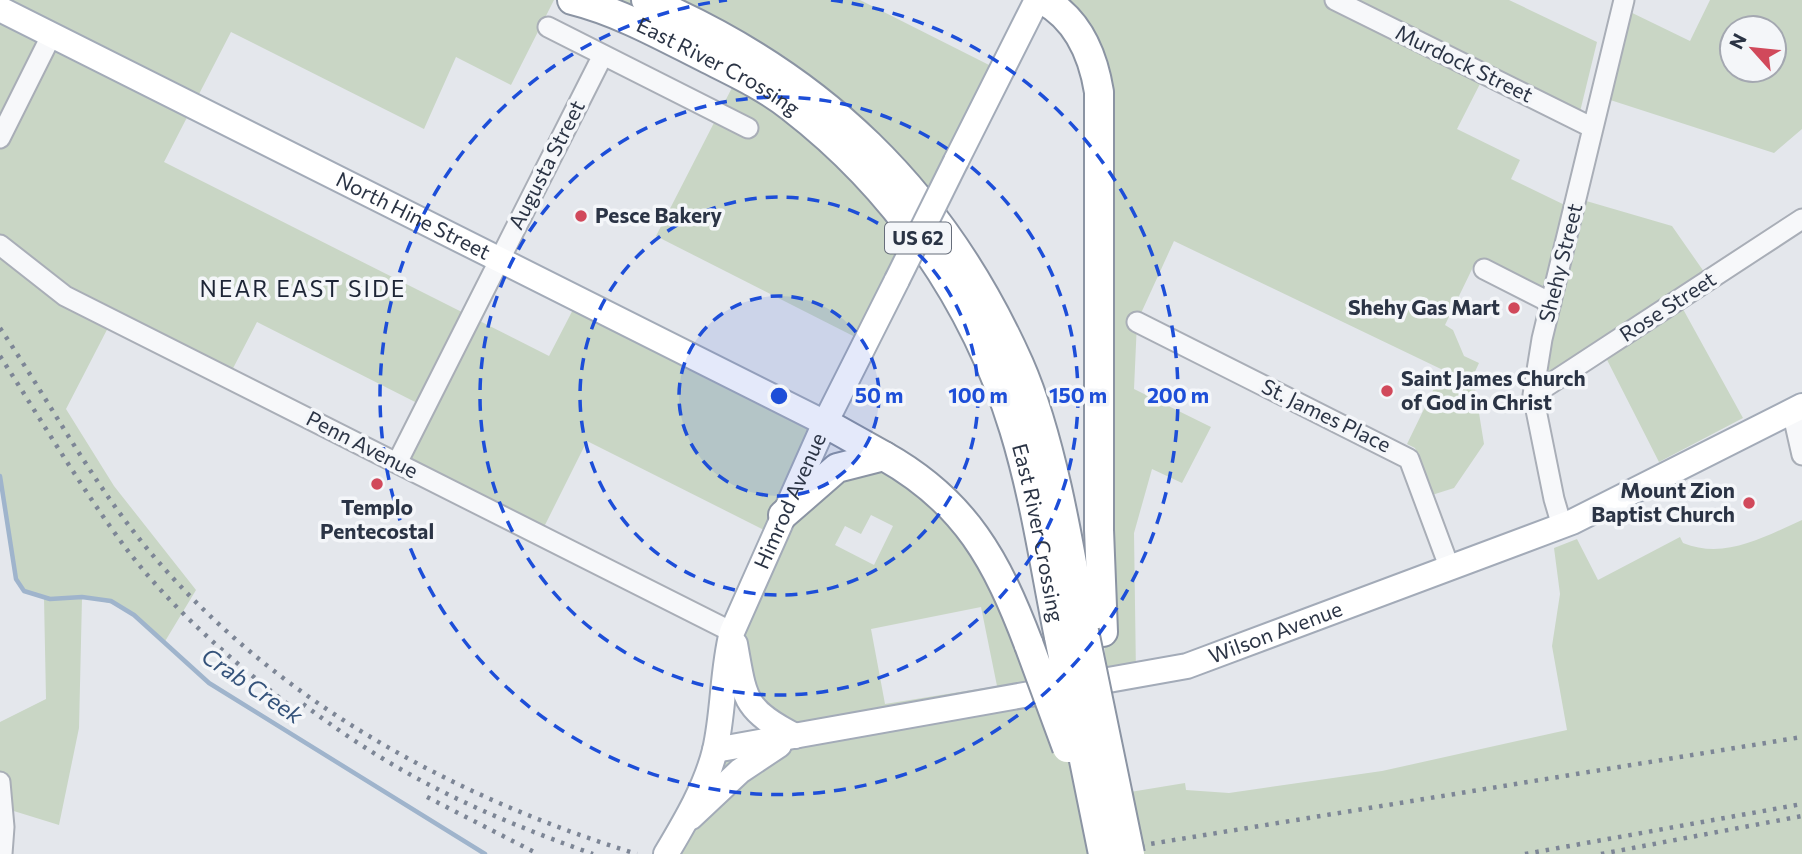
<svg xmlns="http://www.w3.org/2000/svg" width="1802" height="854" font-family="Commissioner,sans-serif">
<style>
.green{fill:#c9d6c5;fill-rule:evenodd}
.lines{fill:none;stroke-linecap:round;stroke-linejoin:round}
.stream{stroke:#9fb4cc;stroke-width:4.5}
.minor-casing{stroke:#a9aeb7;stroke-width:23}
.major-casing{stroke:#a3abb8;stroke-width:28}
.highway-casing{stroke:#8b94a3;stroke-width:32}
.minor{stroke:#f7f8fa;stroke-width:19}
.major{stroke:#fff;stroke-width:24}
.highway{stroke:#fff;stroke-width:28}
.rail{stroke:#7d8696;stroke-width:4.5;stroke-dasharray:3.5 7;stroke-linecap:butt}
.major-bridge-casing{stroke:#a3abb8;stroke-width:28;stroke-linecap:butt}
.highway-bridge-casing{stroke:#8b94a3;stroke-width:32;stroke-linecap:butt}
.major-bridge{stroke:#fff;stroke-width:24}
.highway-bridge{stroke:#fff;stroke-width:28}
.ring{fill:none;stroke:#1d4ed8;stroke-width:3.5;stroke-dasharray:12 9}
.poi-dot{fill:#d1495b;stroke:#f4f6f9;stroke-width:2.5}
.labels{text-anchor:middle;stroke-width:7;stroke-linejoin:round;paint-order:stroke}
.shield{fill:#f4f6f9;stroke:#676e7b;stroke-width:2}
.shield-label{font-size:19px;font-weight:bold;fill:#2b3445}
.street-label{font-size:21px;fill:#2b3445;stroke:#f4f6f9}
.poi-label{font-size:21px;font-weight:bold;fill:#2b3445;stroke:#f4f6f9;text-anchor:start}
.neighbourhood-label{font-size:23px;letter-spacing:2px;fill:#1d2536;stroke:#f4f6f9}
.water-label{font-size:23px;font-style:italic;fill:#34527a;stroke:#f4f6f9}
.centre{fill:#1d4ed8;stroke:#f4f6f9;stroke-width:3.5}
.ring-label{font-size:21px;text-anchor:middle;font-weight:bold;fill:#1d4ed8;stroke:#f4f6f9;stroke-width:7;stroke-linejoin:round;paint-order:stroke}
</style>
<rect width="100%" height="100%" fill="#e4e7ec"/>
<!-- green -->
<path class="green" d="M0,0h554l-43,85 -55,-28 -32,72 -193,-97 -67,130 385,194 30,-58 245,125 -40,90 100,-57 72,56 90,179 61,-14 -8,-95v-490l-56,-92h466l88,42 -19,78 -93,-46 -28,55 63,31 -9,19 62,30 3,-11 96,28 37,53 -31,21 65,118 -84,44 -57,-112 -69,45 18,-92 -77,-38 -29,60 8,5 11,26 15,7 -6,13 11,68 -30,44 -22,7 -17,-47 -8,-4 36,-74 -269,-129 -37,81 -3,67 77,38 -29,56 -30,-14 -18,64 2,142 -28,2 10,117 67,-11 1,7 43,3 153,-22 185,-41 -15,-84 8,-52 -6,-46 23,-9 21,41 82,-43 3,6c42,17 81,-6 119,-23v334h-1136l49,-104 78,-14 -29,-16 -32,-88 42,-97 -187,-94 -47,94 -143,-72 28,-56 -168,-85 -29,56 -116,-58 -46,89 48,77 82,104 -32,53c-31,-29 -38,-40 -82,-45l-3,130 -20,97 -55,-17 -4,-26v-60l46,-23 -2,-101 -20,-7 -8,-12 -16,-103zM871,515l22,11 -19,39 -39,-20 10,-19 16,8zM981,607l16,79 -112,18 -14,-75z
M572,0h288l141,71 -136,271 -209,-106 83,-162z
M1710,0h92v129l-28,24 -173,-56 21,-89 68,33zM1732,28h42v42h-42z"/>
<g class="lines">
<!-- stream -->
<path class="stream" d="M0,476l16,103 8,12 26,8 32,-2 29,4 23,14 75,68 276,171"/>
<defs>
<path id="minor" d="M1335,0l258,128
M548,27l200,101
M0,138l52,-104
M0,245l65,51 667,336
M1484,269l67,34
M1137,322l272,137 41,110
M1533,395l269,-176
M1792,411l10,44
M397,463l206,-408
M1562,526l-8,-27 -21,-104 9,-56 82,-339
M0,782l4,45 -2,27"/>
<g id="major">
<path id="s1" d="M0,9l825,414"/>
<path d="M956,161l81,-161"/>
<path d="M735,644c10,55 8,65 60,92"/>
<path id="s2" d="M715,750l472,-84 385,-144 230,-116"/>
<path d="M691,817l49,-46 39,-26"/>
<path id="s3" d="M666,854c19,-32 40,-67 49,-104 9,-39 7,-79 17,-118l93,-209 72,-143"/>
</g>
<g id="highway">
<path id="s4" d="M572,0c48,12 92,37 136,59 28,14 58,28 83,48 105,81 184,195 223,322 21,68 31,139 45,208"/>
<path d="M646,0c174,74 296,191 373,364 33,75 51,186 65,267"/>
<path d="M1043,0c35,19 50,55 56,92v438l4,102"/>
<path d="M825,423l59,33"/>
<path d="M783,515l54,-47 47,-12c82,46 113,105 145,189"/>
</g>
</defs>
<!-- minor casing -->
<use href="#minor" class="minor-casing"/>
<!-- major casing -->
<use href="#major" class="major-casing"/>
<!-- highway casing -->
<use href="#highway" class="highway-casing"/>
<!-- minor -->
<use href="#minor" class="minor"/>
<!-- major -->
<use href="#major" class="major"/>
<!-- highway -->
<use href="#highway" class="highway"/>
<!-- rail -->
<path class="rail" d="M0,328c50,74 92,155 150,224 125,149 303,245 487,302
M0,356c40,62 78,127 122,187 50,68 118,125 185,176
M303,704c96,73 178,110 290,150
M427,797l111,57
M1089,854l713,-117
M1525,854l277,-50
M1601,854l201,-38"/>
<defs>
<path id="major-bridge" d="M897,280l59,-119"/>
<path id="highway-bridge" d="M1084,631l46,223
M1059,637l44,217
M1029,645l38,103"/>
</defs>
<!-- major-bridge casing -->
<use href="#major-bridge" class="major-bridge-casing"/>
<!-- highway-bridge casing -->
<use href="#highway-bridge" class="highway-bridge-casing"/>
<!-- major-bridge -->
<use href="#major-bridge" class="major-bridge"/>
<!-- highway-bridge -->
<use href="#highway-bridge" class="highway-bridge"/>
</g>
<!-- distance rings -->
<circle cx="779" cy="396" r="100" fill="#1d4ed8" fill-opacity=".12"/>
<g class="ring">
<circle cx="779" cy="396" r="100"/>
<circle cx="779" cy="396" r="199"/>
<circle cx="779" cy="396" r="299"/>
<path d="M831 0A399 399 0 1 1 727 0"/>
</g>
<!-- markers -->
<g class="poi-dot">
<circle cx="581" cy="216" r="7"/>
<circle cx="1514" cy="308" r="7"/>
<circle cx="1387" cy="391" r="7"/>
<circle cx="377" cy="484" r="7"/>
<circle cx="1749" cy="503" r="7"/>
</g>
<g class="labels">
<!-- shield labels -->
<rect class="shield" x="885" y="222.5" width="66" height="31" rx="5"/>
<g class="shield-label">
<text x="918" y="245">US 62</text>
</g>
<!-- street labels -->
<g class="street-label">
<text transform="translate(1464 64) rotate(26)" y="7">Murdock Street</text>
<text dy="7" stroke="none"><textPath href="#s4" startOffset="161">East River Crossing</textPath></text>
<text transform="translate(547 165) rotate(-63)" y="7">Augusta Street</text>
<text dy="7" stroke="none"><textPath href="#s1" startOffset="462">North Hine Street</textPath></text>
<text transform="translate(1561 263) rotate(-76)" y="7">Shehy Street</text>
<text transform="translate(1668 307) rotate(-33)" y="7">Rose Street</text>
<text transform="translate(1326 416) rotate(26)" y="7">St. James Place</text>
<text transform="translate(362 445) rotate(27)" y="7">Penn Avenue</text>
<text dy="7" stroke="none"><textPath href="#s3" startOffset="378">Himrod Avenue</textPath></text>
<text dy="7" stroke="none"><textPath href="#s4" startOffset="749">East River Crossing</textPath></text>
<text dy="7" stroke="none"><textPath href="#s2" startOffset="574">Wilson Avenue</textPath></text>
</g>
<!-- poi labels -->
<g class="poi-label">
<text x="595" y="223">Pesce Bakery</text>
<text x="1500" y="315" text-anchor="end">Shehy Gas Mart</text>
<text x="1401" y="386">Saint James Church<tspan x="1401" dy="24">of God in Christ</tspan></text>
<text x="1735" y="498" text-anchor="end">Mount Zion<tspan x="1735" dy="24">Baptist Church</tspan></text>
<text x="377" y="515" text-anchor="middle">Templo<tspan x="377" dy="24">Pentecostal</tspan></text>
</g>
<!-- neighbourhood labels -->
<g class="neighbourhood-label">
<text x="303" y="297">NEAR EAST SIDE</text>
</g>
<!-- water labels -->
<g class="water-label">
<text transform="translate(252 686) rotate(34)" y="8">Crab Creek</text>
</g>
</g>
<circle cx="779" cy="396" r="10" class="centre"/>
<g class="ring-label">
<text x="879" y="403">50 m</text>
<text x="978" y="403">100 m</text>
<text x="1078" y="403">150 m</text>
<text x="1178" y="403">200 m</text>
</g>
<!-- north arrow -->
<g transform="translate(1753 49) rotate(297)"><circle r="33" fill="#f4f6f9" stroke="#a4a8b1" stroke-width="2"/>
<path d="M0-5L12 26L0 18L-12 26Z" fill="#d1495b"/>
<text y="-10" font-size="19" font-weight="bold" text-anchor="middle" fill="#2b3445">N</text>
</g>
</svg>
